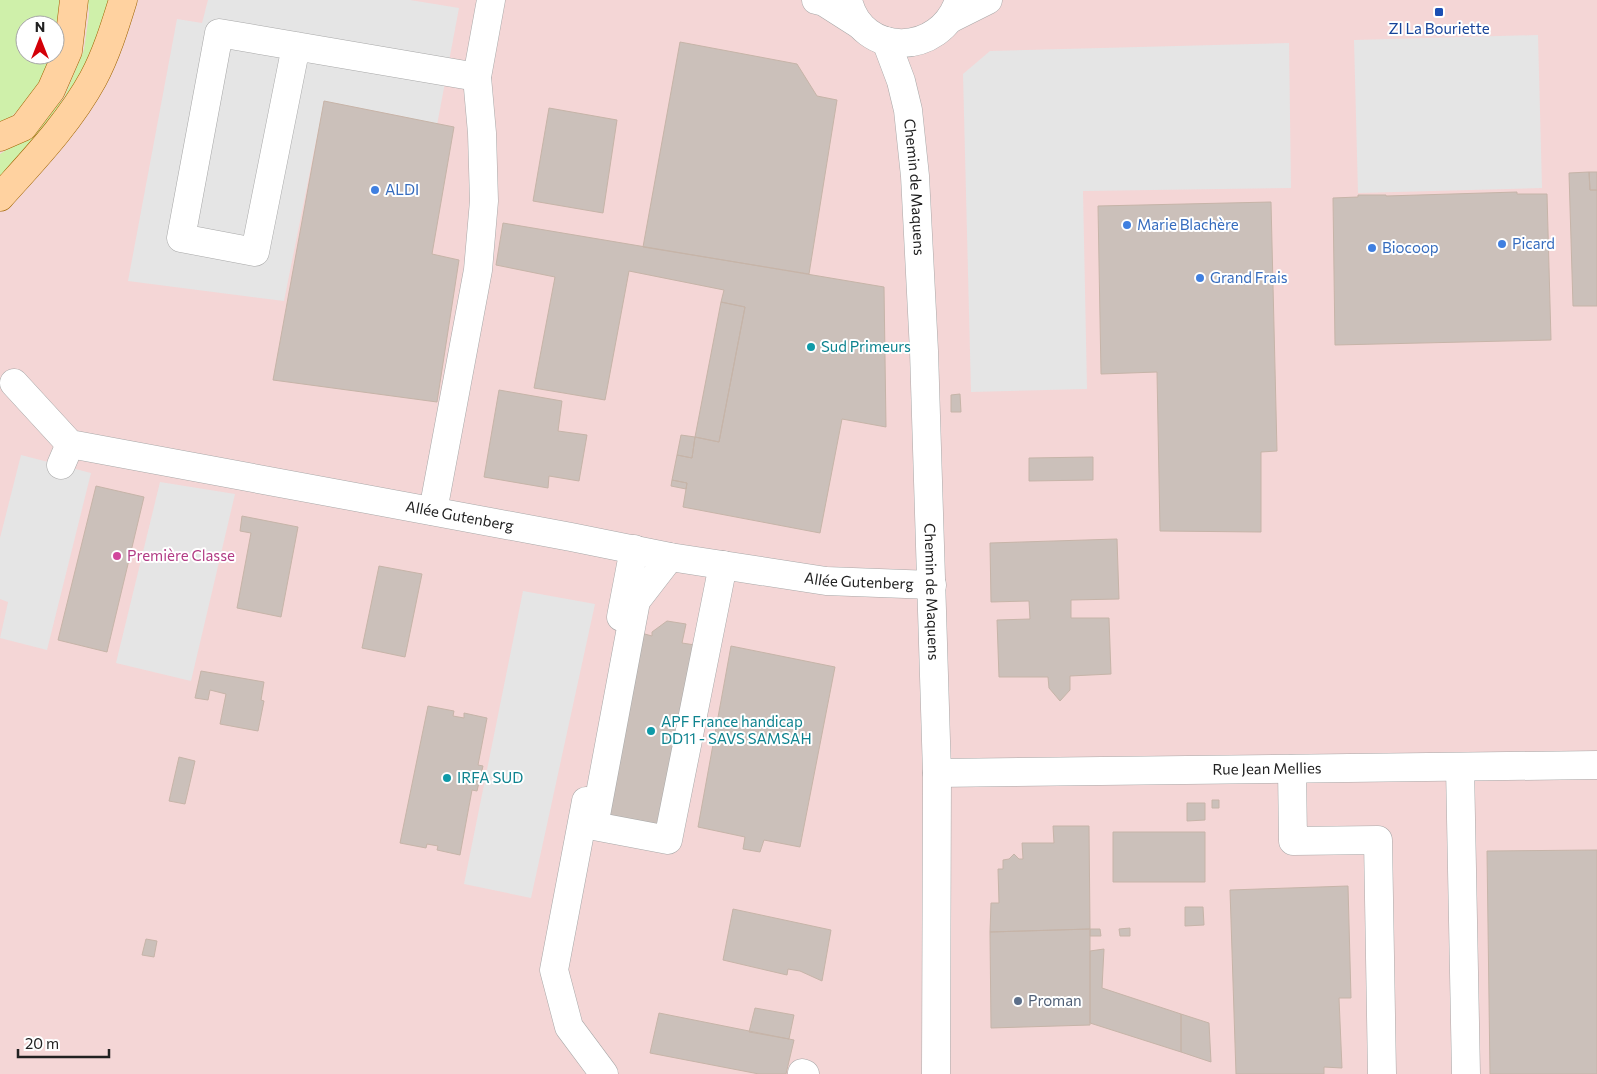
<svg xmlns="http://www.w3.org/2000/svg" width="1597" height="1074" font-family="Commissioner,sans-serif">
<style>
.commercial{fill:#f4d6d6;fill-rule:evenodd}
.grass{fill:#cff0aa;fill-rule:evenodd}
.parking{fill:#e5e5e5}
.building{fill:#cbc0ba;stroke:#c6b4a8}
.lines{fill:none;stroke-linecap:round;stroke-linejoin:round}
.minor-casing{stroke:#a8a8a8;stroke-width:29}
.major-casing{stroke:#9f6400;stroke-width:29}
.minor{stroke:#fff;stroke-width:28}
.major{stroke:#ffd2a0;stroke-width:28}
.transit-dot{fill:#1a4fb4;stroke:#fff;stroke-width:2}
.shop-dot{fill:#3f7fe0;stroke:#fff;stroke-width:2}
.culture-dot{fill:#0f9aa8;stroke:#fff;stroke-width:2}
.hotel-dot{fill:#d1479c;stroke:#fff;stroke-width:2}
.service-dot{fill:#5c6f8a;stroke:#fff;stroke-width:2}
.labels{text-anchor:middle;stroke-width:4;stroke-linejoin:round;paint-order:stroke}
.transit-label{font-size:15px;fill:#164399;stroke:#fff}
.street-label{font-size:15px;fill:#212121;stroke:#fff}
.shop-label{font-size:15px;fill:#366cbe;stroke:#fff;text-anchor:start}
.culture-label{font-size:15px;fill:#0d838f;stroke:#fff;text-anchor:start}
.hotel-label{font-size:15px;fill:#b23c85;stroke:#fff;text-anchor:start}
.service-label{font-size:15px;fill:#4e5e75;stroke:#fff;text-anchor:start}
</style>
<rect width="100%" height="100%" fill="#f2eee7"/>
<!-- commercial -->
<path class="commercial" d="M0,0h1597v1074h-1597zM25,25h30v30h-30z"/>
<!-- grass -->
<path class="grass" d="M0,0h59l2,7 -5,48 -19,36 -27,27 -10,5zM25,25h30v30h-30z
M88,0h23l-25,68 -33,54 -53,59v-27l29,-18 35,-38 20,-48 5,-36z"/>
<!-- parking -->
<path class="parking" d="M208,0h202l49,8 -22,117 -36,-9 -77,-15 -40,200 -156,-20 49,-262 25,4z
M1538,35l4,153 -184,5 -4,-153z
M1289,43l2,145 -208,3 4,198 -116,3 -8,-318 27,-23z
M21,455l70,18 -44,177 -47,-12 8,-36 -8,-3v-61z
M160,482l75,12 -44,187 -75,-18z
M523,591l72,13 -64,294 -67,-14z"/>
<!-- building -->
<path class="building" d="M680,42l117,22 20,32 20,4 -28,174 -166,-27z
M324,101l130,26 -22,127 27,6 -22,142 -164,-22z
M549,108l68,12 -14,93 -70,-12z
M1589,172l1,18h7v116h-24l-4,-133z
M1589,172h8v18h-7z
M1517,192v2h30l4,146 -216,5 -2,-147 25,-1v-2h28v1z
M1271,202l6,249 -16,1v80l-101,-1 -3,-159 -56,2 -3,-168z
M503,223l381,64 2,140 -44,-8 -22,114 -137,-26 4,-24 -15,-3 5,-25 15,3 3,-21 24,5 26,-135 -24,-5 3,-12 -95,-19 -24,129 -71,-12 21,-111 -59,-12z
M721,302l24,5 -26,135 -24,-5z
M499,390l63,11 -4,30 29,4 -8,46 -30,-5 -1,12 -64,-11z
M960,394l1,18h-10v-17z
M681,435l14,2 -3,21 -15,-3z
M1093,457v23l-64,1v-23z
M672,480l15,3 -1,6 -15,-3z
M96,486l48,11 -37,155 -49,-12z
M242,516l56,11 -17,90 -44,-9 14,-75 -11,-2z
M1117,539l2,60 -48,1v18h38l2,56 -41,2v14l-10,11 -11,-13 -1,-11h-49l-2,-57 33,-1 -1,-18 -38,1 -1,-59z
M379,566l43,8 -17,83 -43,-9z
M667,621l19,3 -4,19 13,2 -35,183 -54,-11 35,-184 11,3v-4z
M731,646l104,21 -35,180 -36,-7 -4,12 -17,-3 2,-12 -47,-10z
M201,671l63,11 -3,18 3,1 -6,30 -38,-7 6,-30 -16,-4 -2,10 -13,-2z
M428,706l26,5 -1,5 11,2v-5l23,5 -9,47 5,1 -6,25 -5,-1 -12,65 -23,-5 1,-4 -11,-2 -1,4 -26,-5z
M179,757l16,4 -10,43 -16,-3z
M1212,800h7v8h-7z
M1187,803h18v17l-18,1z
M1053,826h36l1,103 -100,3 1,-29h8l-1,-34h5v-9l6,-1 5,-5 5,5h4l-1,-16h32z
M1113,832h92v50h-92z
M1597,850v224h-107l-3,-223z
M1348,886l3,112h-12l3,70 -18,-1v7h-88l-6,-184z
M1185,907h18l1,18 -19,1z
M733,909l98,21 -9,51 -22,-10 -12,-2 -1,6 -64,-15z
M1130,928v8h-10l-1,-7z
M1090,929v96l-99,3 -1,-96z
M1090,929h10l1,7h-11z
M146,939l11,2 -3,16 -12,-2z
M1104,949l-2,39 79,26v38l-91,-29v-72z
M755,1008l39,7 -5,24 -40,-7z
M659,1013l135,27 -8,34h-27l-109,-21z
M1181,1014l28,9 2,39 -30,-10z"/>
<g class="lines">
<defs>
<g id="minor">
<path d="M816,0l8,2 36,23"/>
<path d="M848,0c13,58 93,57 111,0"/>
<path d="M950,19l38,-19"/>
<path id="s1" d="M886,41l15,40 7,29 7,66 9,175 13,422 -1,301"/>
<path d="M296,46l-41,206 -74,-14 38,-205 258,44"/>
<path id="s2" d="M14,383l56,61 501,93 99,20 156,24 106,4"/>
<path d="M61,465l9,-21"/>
<path d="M433,511l45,-241 6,-69 -2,-68 -5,-56 14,-77"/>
<path d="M670,557l-34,44 -42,225 74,14 55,-275"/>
<path d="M621,617l13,-68"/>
<path d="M1460,767l6,307"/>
<path d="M1292,769l1,72 85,-1 4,234"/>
<path id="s3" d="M937,773l660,-8"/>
<path d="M586,801l-32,169 15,57 35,47"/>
<path d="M802,1073l3,1"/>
</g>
<path id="major" d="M0,137l23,-10 28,-37 17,-39 6,-51
M0,197c33,-37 69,-74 93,-118 13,-24 22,-53 30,-79"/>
</defs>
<!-- minor casing -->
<use href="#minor" class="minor-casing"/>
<!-- major casing -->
<use href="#major" class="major-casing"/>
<!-- minor -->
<use href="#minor" class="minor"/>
<!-- major -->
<use href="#major" class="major"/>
</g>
<!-- markers -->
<rect class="transit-dot" x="1434" y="7" width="10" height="10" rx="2.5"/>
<g class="shop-dot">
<circle cx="375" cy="190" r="5"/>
<circle cx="1127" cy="225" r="5"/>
<circle cx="1502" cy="244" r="5"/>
<circle cx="1372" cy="248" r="5"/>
<circle cx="1200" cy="278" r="5"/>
</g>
<g class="culture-dot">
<circle cx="811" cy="347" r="5"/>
<circle cx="651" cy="731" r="5"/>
<circle cx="447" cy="778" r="5"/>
</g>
<circle class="hotel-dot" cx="117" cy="556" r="5"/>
<circle class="service-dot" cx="1018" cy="1001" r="5"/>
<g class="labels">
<!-- transit labels -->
<g class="transit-label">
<text x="1439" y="34">ZI La Bouriette</text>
</g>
<!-- street labels -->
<g class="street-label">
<text dy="5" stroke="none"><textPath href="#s1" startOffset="150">Chemin de Maquens</textPath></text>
<text dy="5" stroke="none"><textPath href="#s2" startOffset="479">Allée Gutenberg</textPath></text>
<text dy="5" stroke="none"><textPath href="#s2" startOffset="884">Allée Gutenberg</textPath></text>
<text dy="5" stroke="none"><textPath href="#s1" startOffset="555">Chemin de Maquens</textPath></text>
<text dy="5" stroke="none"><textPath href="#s3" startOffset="330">Rue Jean Mellies</textPath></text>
</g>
<!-- shop labels -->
<g class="shop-label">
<text x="385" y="195">ALDI</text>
<text x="1137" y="230">Marie Blachère</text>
<text x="1512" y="249">Picard</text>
<text x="1382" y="253">Biocoop</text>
<text x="1210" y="283">Grand Frais</text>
</g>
<!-- culture labels -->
<g class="culture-label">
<text x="821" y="352">Sud Primeurs</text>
<text x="661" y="727">APF France handicap<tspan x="661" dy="17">DD11 - SAVS SAMSAH</tspan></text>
<text x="457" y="783">IRFA SUD</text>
</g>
<!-- hotel labels -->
<g class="hotel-label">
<text x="127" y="561">Première Classe</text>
</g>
<!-- service labels -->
<g class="service-label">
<text x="1028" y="1006">Proman</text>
</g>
</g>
<!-- north arrow -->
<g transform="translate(40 40)"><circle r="24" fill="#ffffff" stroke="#a6a6a6"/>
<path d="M0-4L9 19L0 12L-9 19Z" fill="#d30008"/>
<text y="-8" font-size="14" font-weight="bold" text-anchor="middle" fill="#212121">N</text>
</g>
<!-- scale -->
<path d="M18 1049v8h91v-8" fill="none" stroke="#212121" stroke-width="2.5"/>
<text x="25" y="1049" font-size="15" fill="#212121" stroke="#ffffff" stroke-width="4" paint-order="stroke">20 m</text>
</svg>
